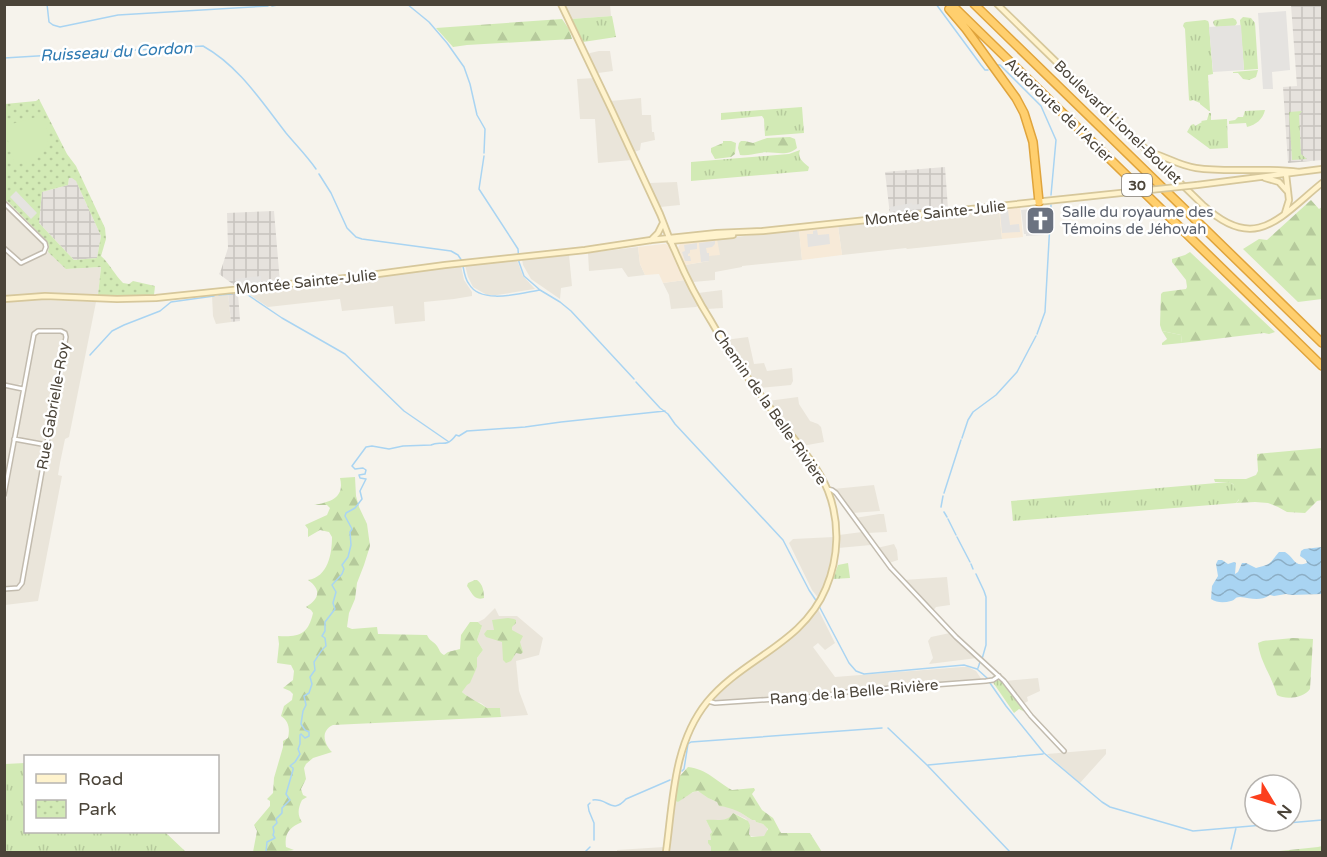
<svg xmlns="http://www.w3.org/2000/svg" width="1327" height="857" font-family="'Varela Round',sans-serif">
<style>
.residential{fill:#eae5da}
.commercial{fill:#f7ead8}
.industrial{fill:url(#industrial-grid)}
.grass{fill:url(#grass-tufts)}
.forest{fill:url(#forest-firs)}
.park{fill:url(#park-dots);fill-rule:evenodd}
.pitch{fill:#d2eab5}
.parking{fill:#e5e3e0}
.water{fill:url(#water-waves)}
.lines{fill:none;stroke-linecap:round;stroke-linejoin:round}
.stream{stroke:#a9d4f2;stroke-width:1.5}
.street-casing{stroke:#c2bbae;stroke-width:6}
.secondary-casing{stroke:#d6c79b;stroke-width:8}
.highway-casing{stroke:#e0a43c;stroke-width:10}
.street{stroke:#fff;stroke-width:3}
.secondary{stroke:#fff3cd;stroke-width:4.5}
.highway{stroke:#ffcf6e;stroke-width:7}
.secondary-bridge-casing{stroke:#d6c79b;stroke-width:8;stroke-linecap:butt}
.secondary-bridge{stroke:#fff3cd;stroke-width:4.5}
.labels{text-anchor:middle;stroke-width:5;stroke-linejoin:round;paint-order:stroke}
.shield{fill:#fff;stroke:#817c74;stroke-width:1.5}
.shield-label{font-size:14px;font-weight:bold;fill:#4b4439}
.street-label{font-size:15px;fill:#4b4439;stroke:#fff}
.worship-label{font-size:15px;fill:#5b616d;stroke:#fff;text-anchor:start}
.water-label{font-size:16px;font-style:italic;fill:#2e7ab2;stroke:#fff}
</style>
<defs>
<pattern id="industrial-grid" width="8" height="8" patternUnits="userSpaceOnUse" patternTransform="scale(1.5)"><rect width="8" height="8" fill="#e6e2dd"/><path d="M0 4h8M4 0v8" fill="none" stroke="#c7c3be"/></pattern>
<pattern id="grass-tufts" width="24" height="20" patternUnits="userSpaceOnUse" patternTransform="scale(1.5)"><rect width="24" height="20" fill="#d2eab5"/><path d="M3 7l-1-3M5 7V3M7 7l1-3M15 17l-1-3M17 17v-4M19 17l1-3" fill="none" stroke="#b6ca9c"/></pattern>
<pattern id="forest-firs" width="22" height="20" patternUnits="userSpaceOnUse" patternTransform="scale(1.5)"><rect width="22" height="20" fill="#d2eab5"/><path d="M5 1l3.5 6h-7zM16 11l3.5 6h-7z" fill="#b6ca9c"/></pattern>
<pattern id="park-dots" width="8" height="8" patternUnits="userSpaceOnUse" patternTransform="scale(1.5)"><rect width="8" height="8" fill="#d2eab5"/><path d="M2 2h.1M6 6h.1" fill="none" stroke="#b6ca9c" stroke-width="1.8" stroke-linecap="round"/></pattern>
<pattern id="water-waves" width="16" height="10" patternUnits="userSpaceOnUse" patternTransform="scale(1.5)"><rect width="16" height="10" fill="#a9d4f2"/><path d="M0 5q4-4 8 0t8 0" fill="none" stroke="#8caec5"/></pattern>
</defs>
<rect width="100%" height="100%" fill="#f6f3ec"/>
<!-- residential -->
<path class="residential" d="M564,5h46l1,11 -40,3z
M599,51h11l3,20 -15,2 -9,-19 1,-1z
M595,78l12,27 25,55 -34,3 -3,-44h-15l-3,-40z
M641,98l1,17h9l1,17h2l1,8 -14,3 -1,7 -6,2 -23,-51z
M677,182l3,23 -20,2 -11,-24z
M4,205l39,38 1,5 -1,2 -22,11 -16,-16z
M999,209l3,30 -95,10 -1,-1 -64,7 -4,-29z
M799,230l3,30 -60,6v1l-27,5v8l-22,2 -8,-17 24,-4v-5l8,-17z
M638,247l2,17 5,11 -17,2 -6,-9 -33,3 -1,-18z
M4,252l15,13h5l24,-13 19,17 34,-2 -3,28 -57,-2 -36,3z
M569,255l3,31 -11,2 -1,11 -29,-20 -8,-14 -1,-6z
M517,260l6,16 12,13h-1l-37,6h-10l-14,-8 -5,-10 -3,-12z
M461,266l3,14 8,12v4l-18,3 -30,3 1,19 -30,3 -2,-18 -51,5 -2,-12 -72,8 -21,-14v-1l101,-11z
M685,280l14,25 -3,2 -25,2 -2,-14 -6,-12z
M722,290l1,18 -16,1 -9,-16z
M228,293l3,29 -15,2 -3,-8 -1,-21z
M41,300l55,2 -27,135 -4,2 -5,24 -2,12 4,1 -24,125 -33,4v-14l14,-2 5,-5 44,-248 -2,-5 -4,-2h-19l-9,2 -3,6 -9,46 -4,2 -13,-2 -1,-81z
M46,332l16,1 2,5 -18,101 -5,3 -21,-4 -2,-4 18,-99z
M748,337l6,27 10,-1 3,8 25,-3 1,13 -2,4 -32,3 -34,-48z
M5,387l13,2 3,4 -16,87z
M798,397l1,7 11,17 8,3 3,3 3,15 -22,4 -34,-45z
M20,442l22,4 2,4 -24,133 -3,3 -12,1v-80l11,-62 1,-2z
M874,485l6,26 -28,2 -19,-24z
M879,514h5l3,18 -21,1 -11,-15z
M862,532l9,13 -33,3 1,-13z
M834,537v13l-3,19 -12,30 -7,-9 -23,-47 4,-4z
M894,544l3,6 1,10 -9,3 -12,-15z
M947,577l3,28 -14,2 -3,4 -29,-31z
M495,608l4,8h18l26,22 -4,17 -23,6 3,30 9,24 -27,2 -1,-9h-13l-6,-5 -8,-2 -11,-9 15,-25v-9l6,-8 -6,-10 5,-14 -4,-4 6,-3z
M818,609l17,34 -10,7 -7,-7 -5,4 22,30 127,-10h6l8,4 6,9 -169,16 -94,6 -6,-2 2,-4 15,-13 66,-49 11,-10z
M950,633l27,25 -48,6 4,-6 -5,-17 3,-4z
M1038,678l2,13 -13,6 1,4 -5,3 -18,-23z
M1106,749v5l-26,29 -33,-29z
M696,791l4,1 8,6 9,4 3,4 10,1 8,4 14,9h3l1,2 7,2 4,4v5l-3,3 -4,1 -10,-1 -1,-3 1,-8 -4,-6 -13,-6 -4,5 -4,2h-19l6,12 -2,2 1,6h-3l3,7v5h-43l7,-51 3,1 5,-5z
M664,847l-1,5h-46v-2z"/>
<!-- commercial -->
<path class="commercial" d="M1020,206l3,31 -21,2 -3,-30z
M838,226l4,29 -40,5 -3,-30z
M717,239l3,16 -11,1v5l-24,4 -7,-17 2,-4z
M663,244h3l4,3 15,33 -22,3 -4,-9 -14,1 -5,-11 -2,-17z"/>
<!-- industrial -->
<path class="industrial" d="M1291,5h31v155l-34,3 -5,-76 14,-1z
M945,167l3,42 -58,6 -5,-43z
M69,178h5l2,3 25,55 -4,22 -23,2 -35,-37 3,-31 26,-7z
M274,211l6,72 -46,5v-3l-15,-11 2,-4 7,-22 -1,-35z
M228,293h10l2,28 -9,1z"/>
<!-- grass -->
<path class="grass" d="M612,16l4,21 -33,5 -12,-23z
M1243,17l8,1 4,5 3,46 -14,1 -4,-50z
M1233,18l3,2 1,3 -2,3 -19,1 -2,-2 -1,-3 2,-2z
M1205,20l3,1 1,3 4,50 -5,1 2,36h-1l-9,-7v-1l-7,-3 -3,1 -1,-1 -4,-71 -2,-3 1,-3 2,-1z
M1258,70l-2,7 -7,3 -6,-1 -5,-6h-5v-1z
M802,107l2,26 -39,3 -1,-17 -2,-3 -41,4v-7z
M1265,110c-2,9 -9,15 -18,17l-1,-4 -17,1v-3l6,-1 3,-3h5l2,-6z
M1302,111l-3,4 2,39 6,5 -15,1 -3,-48z
M1209,113h2v7l16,-1 1,29 -18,1 -23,-17 4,-7 3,-1 1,2 7,-4 -1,-1 6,-1z
M800,150c-3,8 3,12 9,17l-1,4 -117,10v-19l98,-8z
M1162,331l19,4 1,8 -20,2v-2l5,-4z
M1228,482c7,1 10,9 12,16l-4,5 -223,18 -2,-20z
M848,563l2,15 -17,1 5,-14z
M998,680l6,3 21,29 -6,-3 -5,4 -22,-32z
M25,763l1,69h139l21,20h-181v-88z"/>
<!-- forest -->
<path class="forest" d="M562,19l7,10 3,10 -105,6 -14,2 -17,-19z
M790,137l5,2 2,9c-11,10 -24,2 -37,5 -8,1 -12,3 -20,2l-2,-7 1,-5 2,-2h4l8,2 14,-5z
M723,141h8l5,2 -1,11 -4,3 -16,2 -4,-7v-4l12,-5z
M1311,200l8,9 3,-2v92l-24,3 -55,-53 16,-10 8,1z
M1190,252l85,80 -6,2 -5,-1 -82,10 -1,-8 -19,-4 -2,-6 1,-31 2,-2 23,-3 1,-2 -1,-7 -14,-18v-3l13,-4z
M1322,448v52l-5,1 -12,12 -18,-1 -9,-5 -10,-4 -13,-1 -19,1 3,-3v-4l-6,-12 -5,-2h-13l-1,-3h32l10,-4 2,-4 -1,-17z
M355,477l1,19 3,11 8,17 3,22 -6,19 -7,18 -2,16 -6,14 -2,14 5,2 25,-2 1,7 49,1c3,7 7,6 10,11 3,4 2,6 7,9l4,-3 12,-3 1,-14 9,-13h8l4,4 -5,14 6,10 -6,8v9l-7,16 -3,2 -5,7c8,7 17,10 25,16h13l1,9 -168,8c-13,6 -9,19 -1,27l-19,6 -7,6 -2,4 2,11 -5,10 2,6 4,2 -5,3c-4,8 -5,15 0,22 -12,5 -18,11 -16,25l8,3 -14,2h-27l4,-21 -3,-6 16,-19v-5l-3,-2 6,-6 1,-15 9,-31v-6l5,-3c2,-9 1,-17 -7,-22l3,-10 8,-6 1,-6 -3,-3 -7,-3 10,-8 1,-9 -3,-6 -14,-2 2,-19 -1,-8c21,1 30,-1 35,-23l-2,-3 -5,-3c13,-8 16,-17 2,-27 20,-3 24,-26 24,-43l-3,-5 -9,-2 -12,7v-8l-3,-4 22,-10 3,-7 -3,-3h-13c16,-3 31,-7 26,-27z
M475,580h2c6,4 7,12 7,18 -10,3 -12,-5 -17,-12l1,-3z
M508,618l6,1 2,1v3l-4,4v3l11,6 -3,6 3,10 -2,2 -5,-1 -5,8 -5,2 -3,-3 -1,-18 -16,-5 -2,-3 3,-4h7l-2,-10z
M1293,638l20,1 -3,50c-6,9 -24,11 -33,6 -5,-19 -17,-33 -19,-52l5,-2z
M688,767c19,2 29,15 44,23l22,-2 1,2 -3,4 10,16 11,8 8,15h29l12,19h-111v-5l-3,-4v-3h3l-1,-6 2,-2 -6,-12c10,-1 21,3 27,-7l15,8 2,4 -1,9 2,3 13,-1 4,-7 -5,-5 -7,-2 -1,-2h-3c-12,-8 -18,-12 -33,-14l-2,-4 -9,-4 -10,-7 -5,1 -15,10 -3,-1 4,-24z
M1322,846v6h-52l48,-5z"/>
<!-- park -->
<path class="park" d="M39,99l28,55 9,12 29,62 1,11 -5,17c8,7 14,19 22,27l6,1 4,-3 22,5 -1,9 -18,1 -38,-1 3,-28 -35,2 -18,-17 1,-6 -2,-5 -39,-39 -3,-2v-96l31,-3zM69,178h3l4,3 25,55 -4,22 -23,2 -35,-37 3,-31 26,-7z"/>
<!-- pitch -->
<path class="pitch" d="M40,116c19,21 2,52 -26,47l-9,-33 3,-5z"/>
<!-- parking -->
<path class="parking" d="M1286,11l4,59 -18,2 1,17h-10l-5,-76z
M1241,25l3,45 -31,2 -4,-45z
M16,191l21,22 -6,6 -21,-22z
M912,203v2l8,-1 1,5 -31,3v-5z
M1032,209l1,17 12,-1 -1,10 -18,1v-2h-2l-3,-24z
M1008,210l2,15 9,-1 1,8 -18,1 -2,-22z
M817,230l1,5 11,-1 1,10 -22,3 -1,-13h6v-3z
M715,241v3l-3,3 -6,1 1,5h2v8l-8,1 -2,-19z
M697,243v6l-7,1v3l-2,1v2h2l1,5h-6l-3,-9 3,-1 -1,-6z
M261,276v7l-24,2 -1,-6z"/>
<!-- water -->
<path class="water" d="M1322,547v47l-30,1 -6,-1 -12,2 -4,-1c-11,7 -19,3 -30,2 -6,0 -4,3 -9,4 -7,2 -14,2 -20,-2l1,-13 6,-10 -2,-12 2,-4h4l6,4 6,-2 2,1 -1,11 3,-2 4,-9h4l10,5c16,-4 13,-4 23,-16h6c10,6 9,16 22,11l-1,-3 -6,-4 1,-5 3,-2z"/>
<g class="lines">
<!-- stream -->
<path class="stream" d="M47,4l2,18 4,3 7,2 58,-12 150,-9
M407,4l22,18 18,21 17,24 6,17 7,31 8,14 -1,24
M936,4l45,61 4,5h3
M272,6l11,-2
M4,58l199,-12c36,20 58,55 83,87 10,12 21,23 30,36
M998,65h2l41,41 15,34 -5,55
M484,156l-5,33 39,60 1,13 5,14 16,14 20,12 11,9 63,68
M319,174l12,19 16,35 9,9 6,2 89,12 7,4 4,6
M463,266c1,6 2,13 6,18 12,21 52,9 71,6
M242,293h3l37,25 63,36 59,57 45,31
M236,294l3,-1
M219,295l12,-1
M1037,334l8,-22 6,-107
M90,355l22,-24 12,-6 36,-14 11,-9 43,-6
M636,382l24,26 8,6 7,10 108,116 26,50 8,12
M962,438l6,-18 5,-8 23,-17 21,-23 19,-36
M944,493l17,-53
M941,507l2,-11
M944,512l3,5
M948,519l8,16
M957,537l13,25
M971,564l2,5
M976,574l8,17 2,6v48l-4,14
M819,606l30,57 7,8 8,3 100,-9 13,4 10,9
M978,668l2,-6
M990,683l16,23 38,47 58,49 8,5 83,24 129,-11
M888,728l39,37 83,87
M928,765l115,-11
M682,771l2,-2 4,-25 3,-2 191,-14
M593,800c15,-2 19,15 33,-1l44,-19
M590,803l-2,2 1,6 5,12v17
M1231,849l5,-21
M266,852l1,-10 8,-4 -2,-3 1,-3 -1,-5 4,-4 -1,-4 6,-6v-5l8,-8 -4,-6 7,-24v-2l-3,-2 5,-4 5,-8 -2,-5 2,-5v-9l1,-1 4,4 4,-2v-4l-4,-2 -4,-6 2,-13 3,-6 -2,-9 5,-3 3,-9 -2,-7 5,-7 -1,-8c4,-6 7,-12 12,-16l-1,-8 -3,-2 3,-5v-9l10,-13 -2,-6 3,-11 -4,-7 10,-11 2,-5 -2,-4 6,-8 3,-12 -1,-13 2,-3 -7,-13 1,-3 9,-5 7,-9 -2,-8 6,-12 -6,-1 -1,-3 6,-1 1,-4 -3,-2 -8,1 -3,-3 14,-19 6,-1 17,3 14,-3 28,-1c10,-5 15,4 25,-10l3,1 8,-5 58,-4 36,-5 104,-11
M585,852l5,-5"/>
<defs>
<path id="street" d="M4,203l41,40 1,4 -2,5 -23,11 -17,-15
M4,385l19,4
M14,439l33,6
M827,489l5,1 4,3 55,75 65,69 48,44 27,35 33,35
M4,495l30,-161 4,-3h23l4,2 1,4 -44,246 -4,5 -14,1
M708,701l7,2 107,-7 31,-5 133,-10 7,-1 6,-4"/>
<path id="secondary" d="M561,4c34,70 67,140 99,210 5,12 9,25 15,37 10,24 22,48 36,70 20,36 45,68 70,101 17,22 37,44 47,69 12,31 11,66 -2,97 -23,56 -83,70 -119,114 -34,42 -34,100 -41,150
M997,4l207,202c52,48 77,10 118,-23
M1152,153c15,4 28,13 44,15 34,5 69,-1 103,4
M1265,178l14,4 9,10
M1197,185l125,-16
M1285,213l4,-13 -3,-26
M763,231l367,-39
M651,240l7,-7 5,-10
M670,241l63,-6
M4,299l41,-3 72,3 39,-1 199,-21 90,-12 140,-15 66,-10 66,-7 46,-2"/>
<path id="highway" d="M951,4l371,362
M974,4l348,339
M949,9l17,20 50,69 8,15 9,29 6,60"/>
</defs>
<!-- street casing -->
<use href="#street" class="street-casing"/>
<!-- secondary casing -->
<use href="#secondary" class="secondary-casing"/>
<!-- highway casing -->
<use href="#highway" class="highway-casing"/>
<!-- street -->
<use href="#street" class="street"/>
<!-- secondary -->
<use href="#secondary" class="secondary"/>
<!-- highway -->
<use href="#highway" class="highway"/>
<defs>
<path id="secondary-bridge" d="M1130,192l67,-7"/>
</defs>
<!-- secondary-bridge casing -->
<use href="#secondary-bridge" class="secondary-bridge-casing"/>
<!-- secondary-bridge -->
<use href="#secondary-bridge" class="secondary-bridge"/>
</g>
<!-- icons -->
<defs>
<symbol id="church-square" viewBox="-11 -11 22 22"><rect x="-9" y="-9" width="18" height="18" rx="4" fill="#6b7280" stroke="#fff"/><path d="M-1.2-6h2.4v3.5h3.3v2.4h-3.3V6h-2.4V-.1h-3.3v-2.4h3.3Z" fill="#fff"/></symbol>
</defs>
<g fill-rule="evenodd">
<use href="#church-square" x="1024" y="204" width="33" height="33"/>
</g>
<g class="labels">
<!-- shield labels -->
<rect class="shield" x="1122" y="174" width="30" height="22" rx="4.5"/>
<g class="shield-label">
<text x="1137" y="190">30</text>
</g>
<!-- street labels -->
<g class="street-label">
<text transform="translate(1059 110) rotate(44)" y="5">Autoroute de l'Acier</text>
<text transform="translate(1118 122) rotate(44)" y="5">Boulevard Lionel-Boulet</text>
<text transform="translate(935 213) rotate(-6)" y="5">Montée Sainte-Julie</text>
<text transform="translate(306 282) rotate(-6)" y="5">Montée Sainte-Julie</text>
<text transform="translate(53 406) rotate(-80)" y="5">Rue Gabrielle-Roy</text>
<text transform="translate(770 407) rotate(55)" y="5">Chemin de la Belle-Rivière</text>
<text transform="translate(854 692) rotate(-5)" y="5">Rang de la Belle-Rivière</text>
</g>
<!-- worship labels -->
<g class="worship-label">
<text x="1062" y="217">Salle du royaume des<tspan x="1062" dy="17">Témoins de Jéhovah</tspan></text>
</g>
<!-- water labels -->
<g class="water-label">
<text transform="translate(116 51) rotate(-3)" y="6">Ruisseau du Cordon</text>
</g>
</g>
<!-- border -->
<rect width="1327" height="857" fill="none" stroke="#4b4439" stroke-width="12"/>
<!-- legend -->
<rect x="24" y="755" width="195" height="78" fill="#ffffff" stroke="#b7b4b0" stroke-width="1.5"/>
<rect x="36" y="774" width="30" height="9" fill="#fff3cd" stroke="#b7b4b0" stroke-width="1.5"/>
<text x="78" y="785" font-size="18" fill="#4b4439">Road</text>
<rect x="36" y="800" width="30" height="18" fill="url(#park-dots)" stroke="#b7b4b0" stroke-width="1.5"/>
<text x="78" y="815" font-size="18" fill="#4b4439">Park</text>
<!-- north arrow -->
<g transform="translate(1273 803) rotate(128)"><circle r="28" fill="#ffffff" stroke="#b7b4b0" stroke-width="1.5"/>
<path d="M0-4.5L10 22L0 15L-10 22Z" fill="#fc3f1d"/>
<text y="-9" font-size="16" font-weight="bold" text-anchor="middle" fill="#4b4439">N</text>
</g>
</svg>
